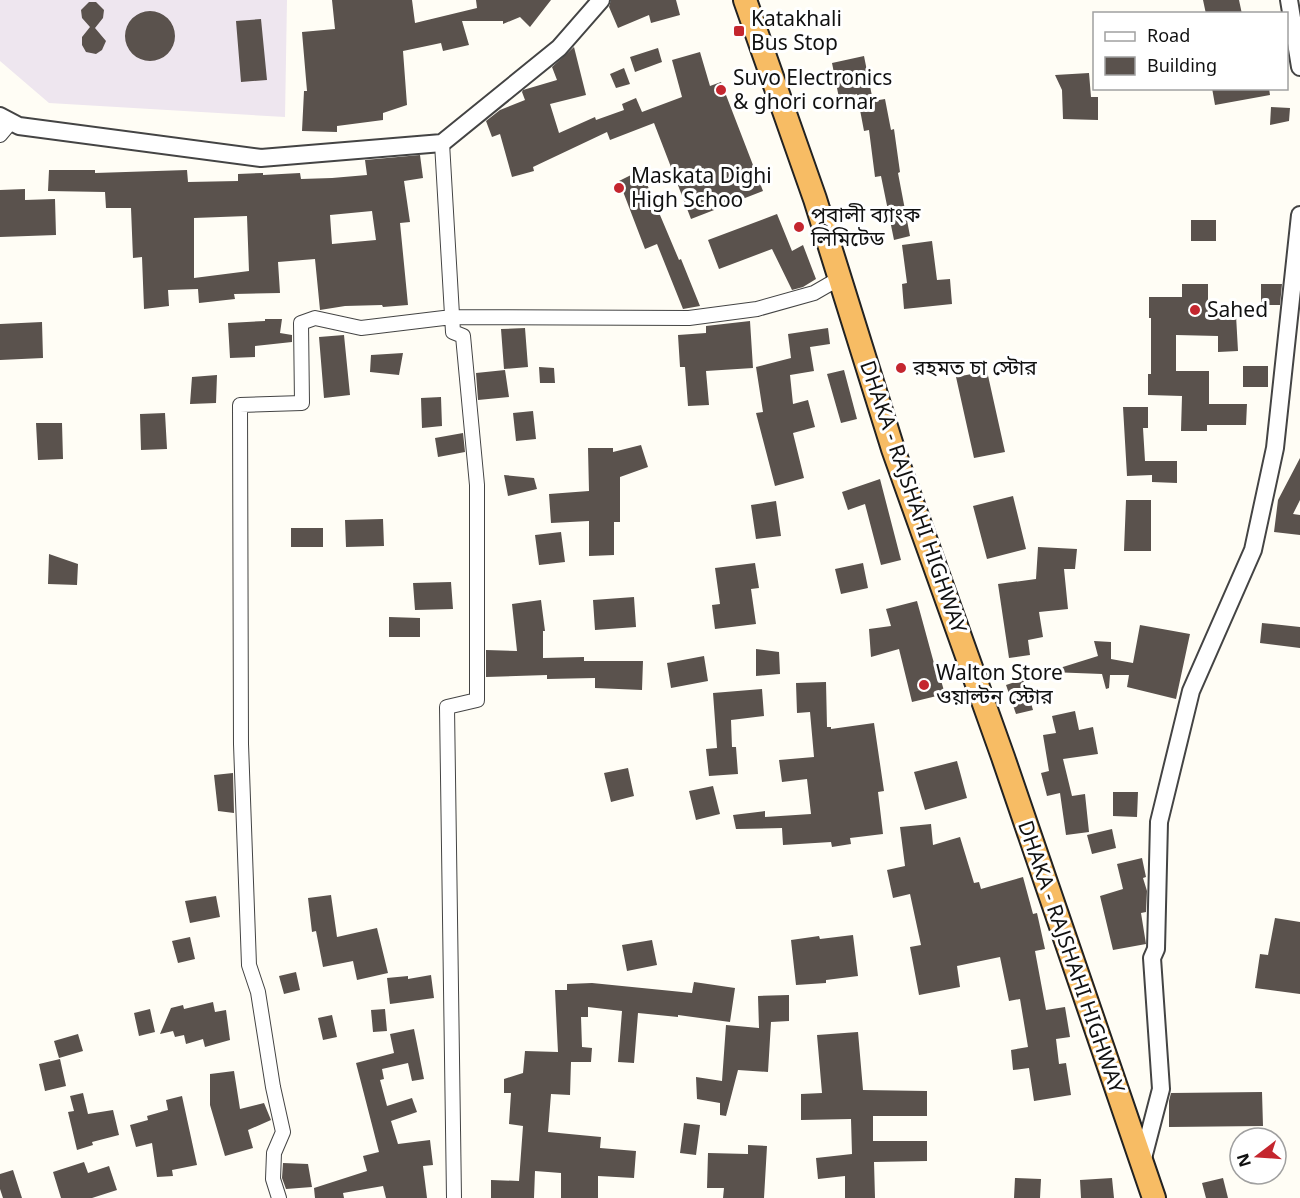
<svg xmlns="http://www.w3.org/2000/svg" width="1300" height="1198" font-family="Georgia,'Noto Sans Bengali',serif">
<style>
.industrial{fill:#eee6ef}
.building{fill:#5a524d;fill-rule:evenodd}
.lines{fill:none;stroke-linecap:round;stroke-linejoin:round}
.minor-casing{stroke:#444;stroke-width:16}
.tertiary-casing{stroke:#444;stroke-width:20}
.trunk-casing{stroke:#222;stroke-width:26}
.minor{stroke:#fff;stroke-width:14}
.tertiary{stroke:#fff;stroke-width:16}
.trunk{stroke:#f7bc64;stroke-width:22}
.poi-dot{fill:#c4262e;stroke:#fff;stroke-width:2}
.labels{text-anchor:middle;stroke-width:6;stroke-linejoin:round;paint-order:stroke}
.poi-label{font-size:21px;fill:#111;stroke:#fff;text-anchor:start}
.street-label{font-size:21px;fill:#111;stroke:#fff}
</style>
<rect width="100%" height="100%" fill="#fffdf5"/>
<!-- industrial -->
<path class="industrial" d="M0,0h287l-2,117 -236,-14 -49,-42z"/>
<!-- building -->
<path class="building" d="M332,0h80l3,23 62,-15 -1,-8h75l-21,27 -10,-10 -17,7v-3h-41l7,24 -26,6 -2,-8 -38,8 4,54 -24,8v7l-46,6v6l-35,-1 2,-40h3l-5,-59 33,-3z
M611,0h65l4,15 -29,8 -2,-8 -31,13 -9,-21z
M1203,0h36l3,14h-36z
M89,2h7l8,8 -1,8 -8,10 11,13 -4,9 -6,4 -10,-2 -4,-7v-8l8,-10 -8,-9 -1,-8z
M125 36a25 25 0 1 1 50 0a25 25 0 1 1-50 0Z
M261,19l6,61 -26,2 -5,-61z
M574,47l12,48 -36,9 9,29 36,-16 1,3 28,-10 -2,-6 14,-6 6,14 40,-15 -10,-37 28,-8 10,34 11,-4 42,109 -72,28 -37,-96 -44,17 -3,-8 -74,35 1,4 -22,6 -12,-43 -8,3 -6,-16 14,-11 25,-10 -3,-8 1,-2 34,-10 -5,-13z
M658,48l4,14 -27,10 -5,-15z
M864,56l9,45 12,-2 6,31 3,-1 6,43 -2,1 12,63 -16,4 -13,-64 -6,1 -6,-47 -5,1 -7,-37 -18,4 -7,-35z
M624,68l6,16 -14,4 -6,-14z
M1089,73l2,24h7v23l-35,-1 -1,-29 -7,-15z
M1212,88h57l1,7 -55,10z
M1271,107l19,1 -1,13 -19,4z
M420,155l3,23 -19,3 6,41 -10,1 8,82 -25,2 -1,-2 -37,1 -25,4 -5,-51 -37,3 2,31 -46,1 1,5 -36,4 -1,-14 -30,1 1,16 -25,3 -2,-52 -9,1 -2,-50h-25l-1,-16 -57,-1 1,-21h46v3l92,-3 1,12 50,-1v-7l25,-1v2l37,-2 1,6 31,-1 35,-3 -2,-15zM372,211l4,29 -44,4 -2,-29zM247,216l2,55 -55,7v-60z
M641,170l38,90 2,-1 19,47 -17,3 -26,-65 -12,5 -26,-68z
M25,189v11l30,-1 1,36 -56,2v-47z
M777,214l15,37 11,-6 13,34 -13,8 -11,3 -20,-41 -53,20 -11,-29z
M1191,220h25v21h-25z
M932,241l5,39 13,-1 2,25 -48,5 -2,-25 5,-1 -5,-38z
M1182,284h26v32l28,-1 2,36 -20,1v-16l-42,-1v36h33v33h38l-1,21h-39v6h-26l1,-35 -34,-1v-21h3v-56h-2v-21h33z
M1261,284h21l-2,21h-19z
M265,319h17l-2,14 12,2v7l-37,4v11l-25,1 -2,-35 37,-2z
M750,321l3,47 -47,3 3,34 -21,1 -3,-39h-5l-2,-32 28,-2v-7z
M42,322l1,36 -43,2v-36z
M525,328l3,39 -24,2 -3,-40z
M828,328l2,16 -20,3 4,24 -24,4 3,29 15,-4 7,27 -22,6 11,45 -29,8 -19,-73 7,-1 -7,-45 35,-9 -3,-24z
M344,335l6,60 -26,3 -5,-61z
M403,353l-4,22 -29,-3 1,-17z
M1243,366h25v21h-25z
M539,367l15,1 1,15h-15z
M505,370l4,27 -31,3 -2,-27z
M844,370l13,49 -16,4 -14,-49z
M987,371l18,81 -31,6 -18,-81z
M217,375l-1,28 -26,1 2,-27z
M441,397l1,29 -20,2 -1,-30z
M1123,407h25v21h-5l2,33h32v22l-25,-1v-7l-25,1z
M533,411l3,28 -20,2 -3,-28z
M165,413l2,36 -26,1 -1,-36z
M36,423h26l1,36 -25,1z
M463,433l2,19 -27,5 -3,-19z
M641,445l7,22 -28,10v45h-6v33l-25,1v-35l-38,2 -2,-29 40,-3 -1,-43h25v4z
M1300,458v42l-7,14 7,1v20l-26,-3 4,-32z
M504,475l30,3 3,11 -29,7z
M880,479l21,81 -20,5 -16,-61 -17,6 -6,-18z
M1013,496l13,53 -39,10 -14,-53z
M1126,500h25v51h-27z
M776,501l5,35 -25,3 -5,-34z
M383,519l1,27 -38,1 -1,-27z
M291,528h32v19h-32z
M561,532l4,30 -26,3 -4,-30z
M1038,547l39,2 -2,20h-11l4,40 -29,3 4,25 -15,3 2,15 -21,3 -11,-74 38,-5z
M49,554l29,10 -1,21 -29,-1z
M755,563l4,25 -8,1 5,35 -41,5 -3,-24 8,-1 -5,-36z
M863,563l5,25 -27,6 -6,-25z
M451,582l2,27 -38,1 -2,-27z
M634,597l2,30 -41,3 -2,-30z
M541,600l4,31h-2v27l41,-1v4h59l-1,29 -47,-2v-10l-48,1v-4l-61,2v-27l31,1 -5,-47z
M917,601l18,66h2l8,27 -33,8 -13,-53 -28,8 -2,-28 22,-3 -5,-17z
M389,617l31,1v19h-31z
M1262,623l38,4v21l-40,-5z
M1140,625l50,9 -14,65 -49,-12 2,-12h-19l-1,13 -3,1 -4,-15 -52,-2v-1l48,-15 -4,-15 17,1v17l22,4z
M756,649l23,3 1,22 -24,2z
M704,656l4,25 -37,7 -4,-25z
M1024,679l9,31 -17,4 -10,-29z
M826,682l1,45h4v2l43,-6 10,68 -6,1 5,42 -33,4 1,6 -19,3 -1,-5 -48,3 -1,-17 -46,1 -3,-14 32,-4v6l46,-3 -4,-35 -25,3 -3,-22 35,-3 -4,-45 -13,1 -1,-30z
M762,689l2,27 -33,4 1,27h4l2,27 -29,2 -3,-27 11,-1 -4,-55z
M1075,711l4,19 14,-3 5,27 -35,5 9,37 13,-2 4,38 -23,3 -6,-42 -13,3 -6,-23 8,-2 -6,-36 13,-2 -4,-17z
M957,761l10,37 -42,12 -11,-38z
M628,768l6,28 -23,6 -7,-29z
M233,773l1,40 -16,-2 -4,-36z
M713,786l7,28 -24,6 -7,-29z
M1113,792h25l-1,25 -24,-1z
M931,824l2,21 27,-8 14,46 5,-1 2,7 42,-12 10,37 4,-1 8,36 -10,2 11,59 19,-3 5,30 -14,2 3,25 7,-1 5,32 -37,6 -5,-33 -16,2 -2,-20 17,-3 -8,-48 -11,2 -9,-44 -43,9 3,21 -41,8 -9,-48 11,-2 -11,-51 -17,4 -6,-28 18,-4 -5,-39z
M1112,829l4,19 -24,6 -5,-19z
M1142,858l4,19 -3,1 4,13 -1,21 -5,1 5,31 -33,6 -13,-54 23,-7 -6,-25z
M331,895l6,42 40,-9 11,45 -31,7 -4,-19 -30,6 -7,-36 -4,1 -4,-34z
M216,896l4,21 -30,6 -5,-22z
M1275,918l25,4v72l-45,-6 5,-34 8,1z
M853,935l5,41 -32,4v3l-30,2 -5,-45 28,-4 1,3z
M190,937l5,22 -17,4 -6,-22z
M652,940l5,25 -30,6 -5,-26z
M296,972l4,18 -16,4 -5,-18z
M431,975l3,23 -44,6 -3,-26 21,-2v3z
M694,982l41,6 -5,34 -52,-7v2l-40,-4 -4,50 -16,-1 4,-51 -34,-4v10h-7l1,30 10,1 -1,14h-20l-1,33 -19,-1 -3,38 53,5 -1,11 36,3 -2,27 -36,-2v22h-37v-25l-26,-2 -1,27h-43v-18l28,1 4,-55 -14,-2 2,-31h-7v-14l19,-6 2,-22 33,1 -3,-62h12v-6l25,-1 100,10z
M789,995v26l-18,1 -3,50 -30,-2 -12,46 -6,-1v-12l-23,-4 -1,-22 26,4 4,-56 33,3 -1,-32z
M213,1002l2,10 11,-2 4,30 -25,7 -2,-8 -17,5 -2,-9 -9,2 -2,-6 -13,3 11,-26 12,-3 1,4z
M150,1009l5,23 -16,4 -5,-23z
M385,1009l2,22 -14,1 -2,-22z
M332,1015l5,22 -14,3 -5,-22z
M414,1029l10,50 -12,2 -4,-18 -26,6 2,10 -4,1 7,26 25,-8 5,14 -26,9 7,23 32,-4 3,25 -10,1 4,32h-41l-3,-12 -40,7 1,5h-29l-1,-10 53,-17 -4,-15 16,-4 -23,-89 38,-10 -4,-19z
M858,1032l5,58 64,1v25h-54v25h54v20l-53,1 1,36h-30v-22l-27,3 -2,-21 36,-4 -1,-35 -50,1v-26l21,-1 -5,-58z
M78,1034l5,17 -24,7 -5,-17z
M60,1059l6,27 -21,5 -6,-27z
M234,1071l6,38 24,-6 7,17 -23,10 5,18 -28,8 -15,-51v-31z
M1262,1092l1,34 -94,1v-26l2,-8z
M83,1093l5,21 25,-4 6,25 -27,7 1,3 -16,5 -9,-38 6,-1 -4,-15z
M182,1096l15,69 -25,5 1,6 -16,1 -5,-34 -16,4 -6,-22 18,-5 -1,-4 21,-6 -2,-10z
M684,1123l16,2 -4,30 -16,-2z
M748,1145l19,1 -3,52h-41l1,-10h-17l1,-35 40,1z
M84,1162l4,11 21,-7 8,24 -25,8h-31l-8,-26z
M283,1163l25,1 4,23 -26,2 -4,-11z
M13,1170l9,28h-19l-3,-9v-15z
M1015,1178l26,1 -1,19h-26z
M1112,1178l2,20h-33l-1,-18z
M1223,1178l5,20h-22l-4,-15z"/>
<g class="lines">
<defs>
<path id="minor" d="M0,135l11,-13
M442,143l11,189 10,4 14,149v215l-30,7 7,491
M279,1198l-6,-19 1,-26 9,-21 -10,-45 -15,-95 -9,-27 -8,-221 -1,-339 62,-2 -1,-80 14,-5 46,10 91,-11 237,1 68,-9 57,-16 26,-15"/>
<path id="tertiary" d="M1289,0l11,67
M0,116l19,10 242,32 181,-15 117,-95 42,-48
M1142,1162l19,-73 -9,-131 4,-9 3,-127 32,-131 62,-141 22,-102 25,-233"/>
<path id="trunk" d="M745,0l70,199 78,250 110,308 151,441"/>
</defs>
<!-- minor casing -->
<use href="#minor" class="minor-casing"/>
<!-- tertiary casing -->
<use href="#tertiary" class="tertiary-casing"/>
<!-- trunk casing -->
<use href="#trunk" class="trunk-casing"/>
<!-- minor -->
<use href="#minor" class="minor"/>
<!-- tertiary -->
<use href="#tertiary" class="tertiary"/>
<!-- trunk -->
<use href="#trunk" class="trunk"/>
</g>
<!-- markers -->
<g class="poi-dot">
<rect x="733" y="25" width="12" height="12" rx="3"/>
<circle cx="721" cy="90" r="6"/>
<circle cx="619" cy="188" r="6"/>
<circle cx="799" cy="227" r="6"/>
<circle cx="1195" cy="310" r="6"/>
<circle cx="901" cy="368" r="6"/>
<circle cx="924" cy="685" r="6"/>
</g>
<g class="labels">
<!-- poi labels -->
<g class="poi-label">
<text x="751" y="26">Katakhali<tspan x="751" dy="24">Bus Stop</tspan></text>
<text x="733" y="85">Suvo Electronics<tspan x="733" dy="24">&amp; ghori cornar</tspan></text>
<text x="631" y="183">Maskata Dighi<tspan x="631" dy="24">High Schoo</tspan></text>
<text x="811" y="222">পূবালী ব্যাংক<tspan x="811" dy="24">লিমিটেড</tspan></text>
<text x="1207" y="317">Sahed</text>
<text x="913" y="375">রহমত চা স্টোর</text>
<text x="936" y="680">Walton Store<tspan x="936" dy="24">ওয়াল্টন স্টোর</tspan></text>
</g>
<!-- street labels -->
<g class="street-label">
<text transform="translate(913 497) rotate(71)" y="7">DHAKA - RAJSHAHI HIGHWAY</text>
<text transform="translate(1071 957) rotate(71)" y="7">DHAKA - RAJSHAHI HIGHWAY</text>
</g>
</g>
<!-- legend -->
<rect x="1093" y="12" width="195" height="78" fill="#ffffff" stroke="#a0a0a0" stroke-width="1.5"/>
<rect x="1105" y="32" width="30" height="9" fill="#ffffff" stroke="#a0a0a0" stroke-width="1.5"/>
<text x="1147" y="42" font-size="18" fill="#111111">Road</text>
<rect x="1105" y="57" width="30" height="18" fill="#5a524d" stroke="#a0a0a0" stroke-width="1.5"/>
<text x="1147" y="72" font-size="18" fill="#111111">Building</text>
<!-- north arrow -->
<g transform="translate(1258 1156) rotate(253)"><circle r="28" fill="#ffffff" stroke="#a0a0a0" stroke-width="1.5"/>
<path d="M0-4.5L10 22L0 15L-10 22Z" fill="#c4262e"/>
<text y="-9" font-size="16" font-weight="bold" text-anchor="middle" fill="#111111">N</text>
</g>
</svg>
